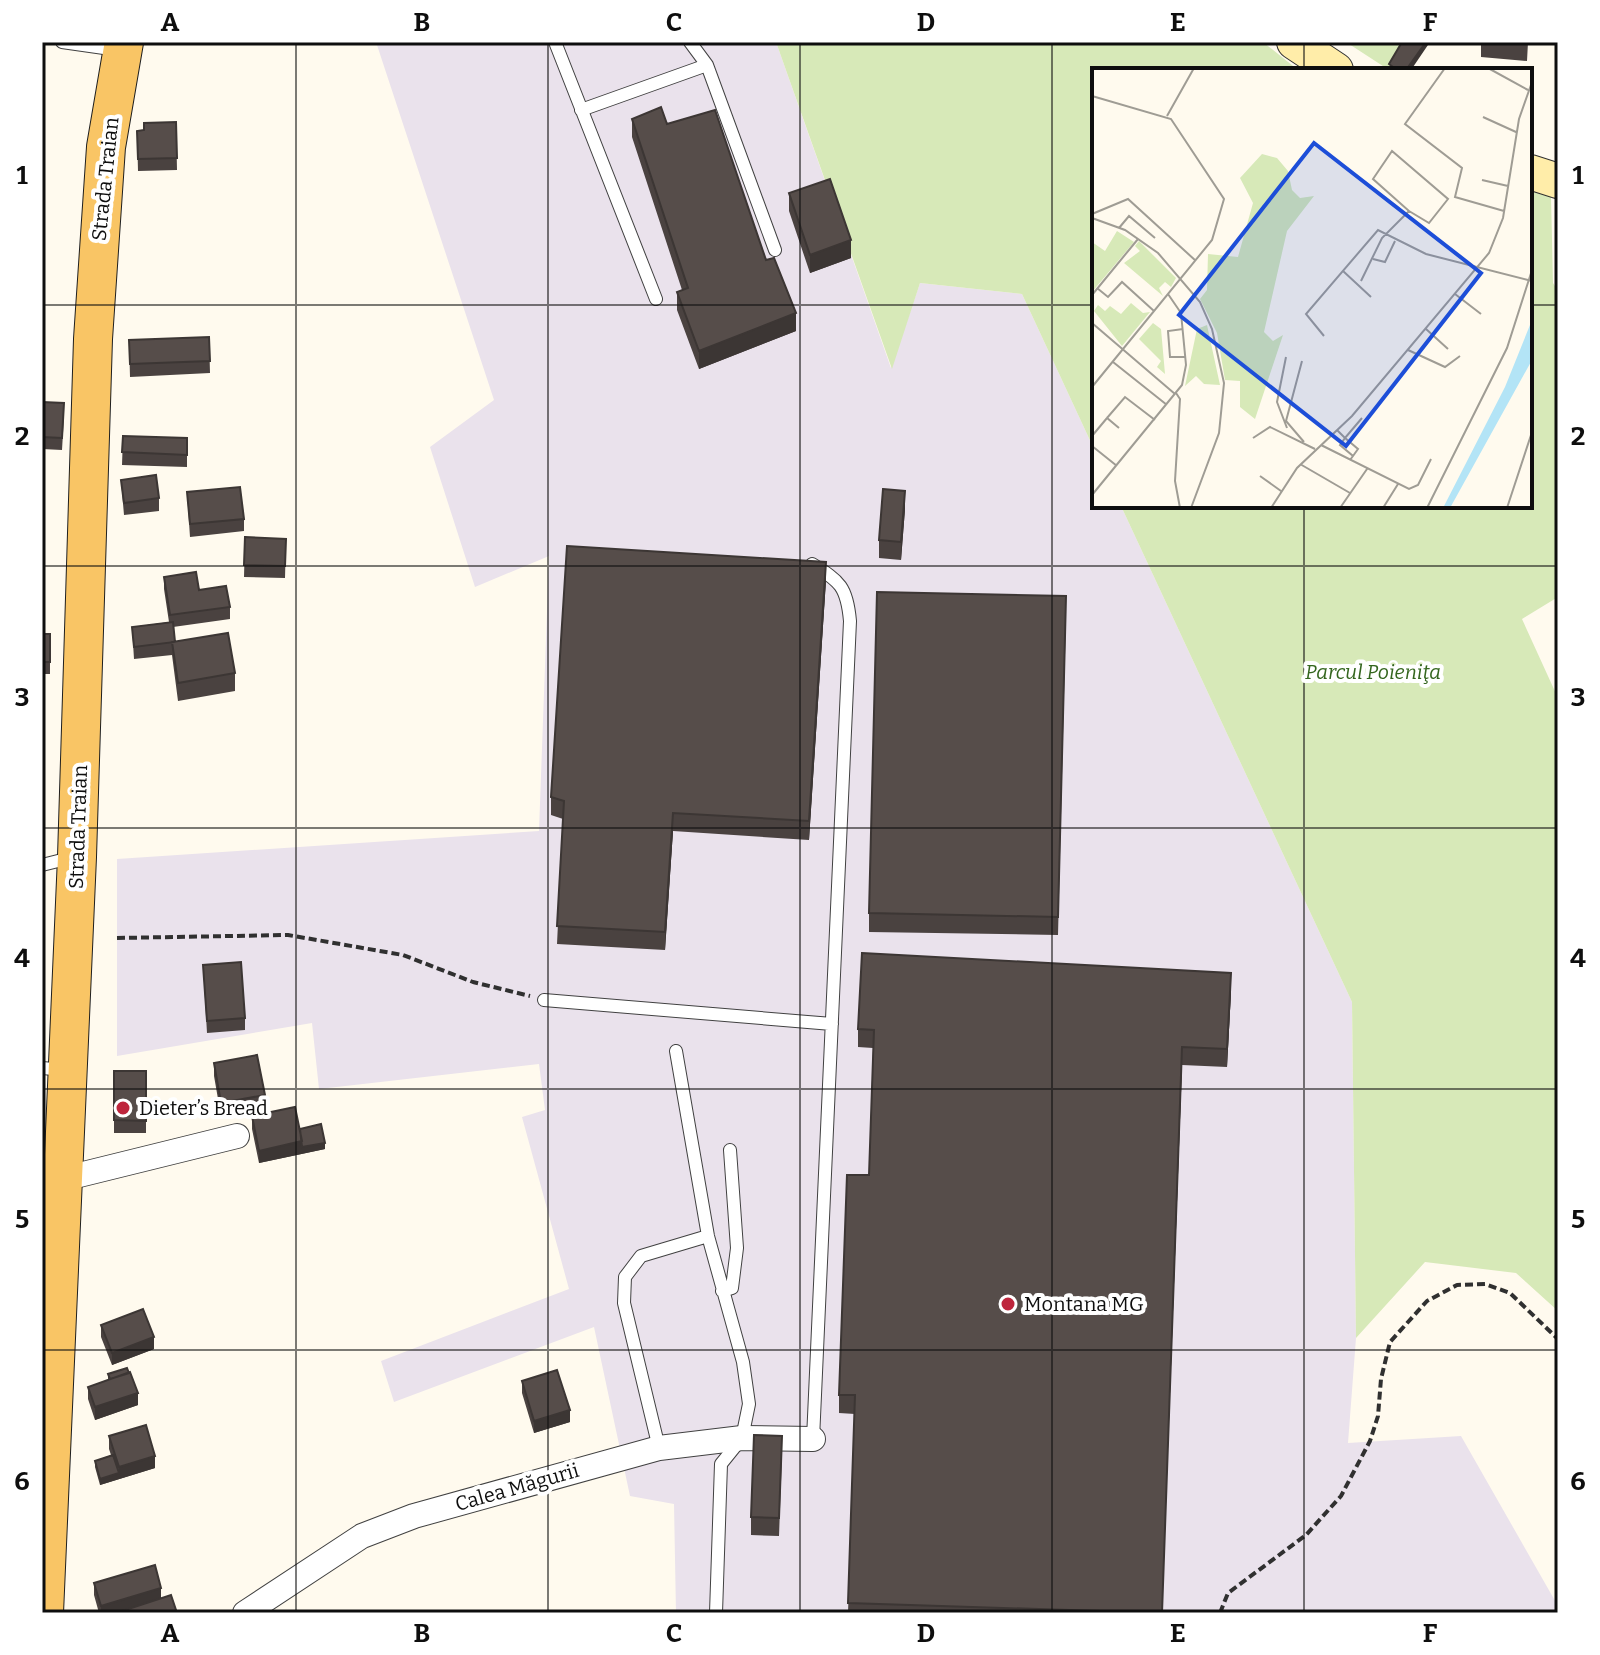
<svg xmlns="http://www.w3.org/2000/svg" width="1600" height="1655" font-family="Bitter,serif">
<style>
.industrial{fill:#eae2ec}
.green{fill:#d7e9b8}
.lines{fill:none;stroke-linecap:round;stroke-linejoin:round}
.lane-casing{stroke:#414141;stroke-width:14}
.street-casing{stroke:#414141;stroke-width:26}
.secondary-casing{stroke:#303030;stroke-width:36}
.primary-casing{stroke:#1f1f1f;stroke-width:40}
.path{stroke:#303030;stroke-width:4;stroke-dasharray:8 4;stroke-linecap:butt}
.lane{stroke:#fff;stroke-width:12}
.street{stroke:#fff;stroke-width:24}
.secondary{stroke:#ffeda9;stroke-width:34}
.primary{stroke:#f9c565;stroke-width:38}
.wall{fill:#4a4240}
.shaded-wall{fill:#3c3634}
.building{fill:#564d4a;stroke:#3c3634;stroke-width:2}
.grid{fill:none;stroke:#0e0e0e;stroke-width:2;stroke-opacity:0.55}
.poi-dot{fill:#be253c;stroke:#fff;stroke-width:3}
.labels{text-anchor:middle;stroke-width:8;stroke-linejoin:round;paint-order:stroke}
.street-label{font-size:20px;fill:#0e0e0e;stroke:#fff}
.park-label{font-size:20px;font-style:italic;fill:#34661e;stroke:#fff}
.poi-label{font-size:20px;fill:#0e0e0e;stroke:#fff;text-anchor:start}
.inset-road{fill:none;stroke:#9f9c94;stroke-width:2}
.view{fill:#1d4ed8;fill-opacity:0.15;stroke:#1d4ed8;stroke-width:4}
.inset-edge{fill:none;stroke:#0e0e0e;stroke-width:4}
.neatline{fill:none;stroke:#0e0e0e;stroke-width:3}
.grid-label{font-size:26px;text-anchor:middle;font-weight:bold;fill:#0e0e0e}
</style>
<rect width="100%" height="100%" fill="#fffaee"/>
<!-- industrial -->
<path class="industrial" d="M376,42h400l115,326 29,-85 102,11 72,155v57h27l231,496 4,336 -8,105 113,-7 97,170v7h-882l-2,-109 -44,-8 -36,-169 -200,75 -13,-41 188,-72 -47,-172 23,-7 -6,-46 -220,25 -7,-66 -195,33v-197l422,-28 10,-275 -74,31 -45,-140 64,-47z"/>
<!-- green -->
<path class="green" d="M776,42h487l35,28h-204v379l-72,-155 -102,-11 -28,86z
M1346,42h59l-16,28z
M1530,190l21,6 2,87 5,8v306l-36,22 36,79v613l-42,-38 -91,-11 -69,76 -4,-336 -231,-496h409z"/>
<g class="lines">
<defs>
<path id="lane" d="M62,42l56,8
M555,42l101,257
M690,42l17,23 68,185
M581,110l126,-45
M812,564c28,17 35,23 38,57l-37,818
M42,865l32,-8
M544,1000l288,24
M676,1051l32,185 35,126 6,42 -7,34 -21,26 -5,149
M42,1068l23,2
M722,1291l10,-3 5,-40 -7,-98
M659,1448l-35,-145 1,-26 16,-21 67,-20"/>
<path id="street" d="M63,1179l174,-43
M245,1613l117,-77 52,-20 245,-68 83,-10 71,1"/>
<path id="secondary" d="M1294,42l42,28
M1530,172l28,9"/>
<path id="primary" d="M44,1613l33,-756 16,-518 13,-192 18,-105"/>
</defs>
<!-- lane casing -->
<use href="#lane" class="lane-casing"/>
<!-- street casing -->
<use href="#street" class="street-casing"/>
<!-- secondary casing -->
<use href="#secondary" class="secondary-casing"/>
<!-- primary casing -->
<use href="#primary" class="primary-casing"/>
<!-- path -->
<path class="path" d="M117,938l171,-3 115,20 70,27 57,14
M1220,1613l8,-20 78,-58 35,-39 29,-55 8,-25 3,-37 9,-37 37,-41 30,-16 28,-1 25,9 48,46"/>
<!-- lane -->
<use href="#lane" class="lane"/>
<!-- street -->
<use href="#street" class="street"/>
<!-- secondary -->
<use href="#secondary" class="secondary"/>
<!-- primary -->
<use href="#primary" class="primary"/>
</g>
<!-- wall -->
<path class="wall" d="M1481,42h47l-1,19 -46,-4z
M632,119l35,5 99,136 30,71 -97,38 -22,-59v-18l5,-2 -50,-153z
M176,122l1,48 -39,1 -1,-40 7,-1z
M789,193l62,65 -41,15 -21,-62z
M209,337l1,36 -80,4 -1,-37z
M42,402l22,14 -2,34 -20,-1z
M123,436l64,2v29l-65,-2z
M121,480l38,18v13l-35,4z
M187,492l57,27v12l-54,6z
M905,509l-4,51 -22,-2v-18z
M245,537l41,2 -1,39 -41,-1z
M164,577l35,13 31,17v12l-57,8 2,15 60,31v18l-57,10 -6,-46 -38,4 -2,-32 37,-5 -5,-33z
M826,580l-17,260 -136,-9 -8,119 -108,-6 6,-125 -12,-4v-18z
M1066,615l-8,320 -189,-3v-19z
M42,634h8v40h-8z
M203,965l42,53v12l-38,3z
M1231,992l-4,75 -45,-2 -20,548h-314l7,-199 -16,-1v-18l30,-220 4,-127 -15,-1v-18z
M214,1063l51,32v12l-44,9 -7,-40z
M146,1071v62h-32v-13z
M252,1116l48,13 25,20 -66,14 -7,-34z
M101,1325l53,24 -42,16 -11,-28z
M129,1373l9,32 -43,15 -7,-21v-12l20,-7v-6z
M522,1381l48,41 -36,11 -12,-40z
M109,1436l46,32 -55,17 -5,-18v-6l16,-6 -2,-6z
M782,1454l-3,82 -28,-1v-18z
M94,1583l67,15 16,15h-55v-1l-23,1 -5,-18z"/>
<!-- shaded-wall -->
<path class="shaded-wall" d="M1426,42h4l-19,28h-5z
M851,240v18l-41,15v-18z
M796,313v18l-97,38v-18z
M905,491v18l-4,51v-18z
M826,562v18l-17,260v-19z
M673,813v18l-8,119v-18z
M1231,973v19l-4,75v-18z
M1182,1047v18l-20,548z
M302,1141l23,2v6l-66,14v-12z
M154,1337v12l-42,16v-12z
M138,1393v12l-43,15v-13z
M570,1410v12l-36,11v-12z
M155,1456v12l-55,17v-6l19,-6v-6z
M161,1588v12l-43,13h-17v-7z"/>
<!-- building -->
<path class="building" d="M1402,42h24l-20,28h-9l-8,-6z
M661,107l6,17 48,-14 51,150 8,-2 22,55 -97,38 -22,-59 11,-4 -56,-169z
M176,122l1,36 -39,1 -1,-28 7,-1v-7z
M830,179l21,61 -41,15 -21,-62z
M209,337l1,24 -80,3 -1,-24z
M42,402l22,1 -2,35 -20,-1z
M123,436l64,2v17l-65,-3z
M156,475l3,23 -35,5 -3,-23z
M240,487l4,32 -54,5 -3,-32z
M883,489l22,2 -4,51 -22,-2z
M245,537l41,2 -1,27 -41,-1z
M567,546l259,16 -17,259 -136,-8 -8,119 -108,-6 7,-125 -13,-4z
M196,572l3,18 27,-4 4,21 -60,8 -6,-38z
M877,592l189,4 -8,321 -189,-4z
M173,622l2,20 -41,5 -2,-20z
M228,633l7,40 -57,10 -6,-41z
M42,634h8v28h-8z
M862,953l369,20 -4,76 -45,-2 -20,566 -314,-10 7,-208h-16l8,-220h22l5,-145 -16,-1z
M241,962l4,56 -38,3 -4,-56z
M257,1055l8,40 -44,8 -7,-40z
M114,1071h32v50l-32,-1z
M295,1107l7,34 -43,10 -7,-35z
M321,1124l4,19 -23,4 -2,-18z
M143,1309l11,28 -42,16 -11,-28z
M127,1368l2,5 -19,6 -2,-5z
M557,1370l13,40 -36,11 -12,-40z
M130,1372l8,21 -43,14 -7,-20z
M146,1425l9,31 -36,11 -10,-31z
M754,1435l28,1 -3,82 -28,-1z
M113,1455l6,18 -19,6 -5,-18z
M155,1565l6,23 -60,18 -7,-23z
M171,1595l6,18h-54l-1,-2z"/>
<!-- grid -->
<path class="grid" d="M296,42v1571M548,42v1571M800,42v1571M1052,42v1571M1304,42v28M42,305h1052M1530,305h28M1304,506v1107M42,566h1516M42,828h1516M42,1089h1516M42,1350h1516"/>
<!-- markers -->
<g class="poi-dot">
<circle cx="123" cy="1108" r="8"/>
<circle cx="1008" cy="1304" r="8"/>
</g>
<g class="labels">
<!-- street labels -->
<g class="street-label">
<text transform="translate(105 179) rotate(-84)" y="7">Strada Traian</text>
<text transform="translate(78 827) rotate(-88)" y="7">Strada Traian</text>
<text transform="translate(517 1487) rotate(-16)" y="7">Calea Măgurii</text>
</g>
<!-- park labels -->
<g class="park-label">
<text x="1373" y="679">Parcul Poieniţa</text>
</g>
<!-- poi labels -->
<g class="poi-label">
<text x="139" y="1115">Dieter’s Bread</text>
<text x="1024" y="1311">Montana MG</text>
</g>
</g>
<!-- overview -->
<g transform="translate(1092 68)">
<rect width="440" height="440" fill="#fffaee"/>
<path d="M170,86l15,4 11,13 4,19 8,8 14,-2 -27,35 -23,101 9,9 10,-6 -28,84 -15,-12v-26l-15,-1 -8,-47 -17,-34 7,-9 1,-36 30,3 15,-54 -13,-25zM25,163l17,11 -42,50v-50l13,9zM47,173l37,37 -5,9 -6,-5 -6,6 4,8 -39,-33 16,-12 -5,-5zM39,235l12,10 7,-1 -28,34 -28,-35 4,-6 7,6 5,-5 11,8zM61,255l8,6 4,45 -8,-7 4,-6 -22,-22zM115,257l13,60 -16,-1 -8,-8 -11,10 12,-57z" fill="#d7e9b8"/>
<path d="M440,252v40l-82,148h-7l62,-121z" fill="#b3e4f6"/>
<path class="inset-road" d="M353,0l-40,56 57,44 -7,29 49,14M396,0l40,22M0,28l79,23 53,80 -12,41 -120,147M75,48l27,-48M391,49l33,15M390,112l26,6M0,146l36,-15 68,62M0,150l33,12 33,23 42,49 12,27 12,54 -5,50 -28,75M27,160l10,-12 26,22M281,191l12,3 10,-21M251,203l28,26M269,213l21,-43 27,-27 -36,-32 19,-28 56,48 -19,24 -20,-12M5,220l11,9 14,-15 32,29M363,226l26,20M0,227l46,-56M0,255l83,71M91,261l-15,2 2,26h15M334,261l22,20M232,268l-18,-22 72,-84 48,24 106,27M316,282l37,17 15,-11M194,289l-9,45 10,26M210,293l-16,60 18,21M21,294l54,43M84,325l4,6 -5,82 5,27M15,350l18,-21 30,23M245,362l8,8 17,-20M0,368l15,-18 12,10M161,370l17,-11 45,22M229,377l88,44 9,-4 13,-26M0,378l25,20M258,392l3,-4 -13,-11 5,-7 13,11 -5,7M208,396l50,29M168,408l21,15M0,427l90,-110 4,-20 -5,-52 -13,-19M179,440l26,-40 55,-52 137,-163 14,-35 16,-99 13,-37M248,440l27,-39M291,440l15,-24M335,440l80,-160 25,-78M415,440l25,-76"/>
<path class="view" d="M222,75l167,130 -135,173 -167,-131z"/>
<rect width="440" height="440" class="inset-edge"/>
</g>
<!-- border -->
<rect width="1600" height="1655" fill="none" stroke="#ffffff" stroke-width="88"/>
<rect x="44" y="44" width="1512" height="1567" class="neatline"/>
<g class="grid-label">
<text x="170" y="31">A</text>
<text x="422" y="31">B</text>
<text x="674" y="31">C</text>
<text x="926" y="31">D</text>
<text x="1178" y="31">E</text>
<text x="1430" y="31">F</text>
<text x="22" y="184">1</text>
<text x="1578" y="184">1</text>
<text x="22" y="445">2</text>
<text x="1578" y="445">2</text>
<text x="22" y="706">3</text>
<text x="1578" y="706">3</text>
<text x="22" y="967">4</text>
<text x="1578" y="967">4</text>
<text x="22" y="1228">5</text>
<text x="1578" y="1228">5</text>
<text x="22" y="1490">6</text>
<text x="1578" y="1490">6</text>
<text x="170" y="1642">A</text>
<text x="422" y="1642">B</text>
<text x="674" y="1642">C</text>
<text x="926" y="1642">D</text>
<text x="1178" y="1642">E</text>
<text x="1430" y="1642">F</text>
</g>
</svg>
